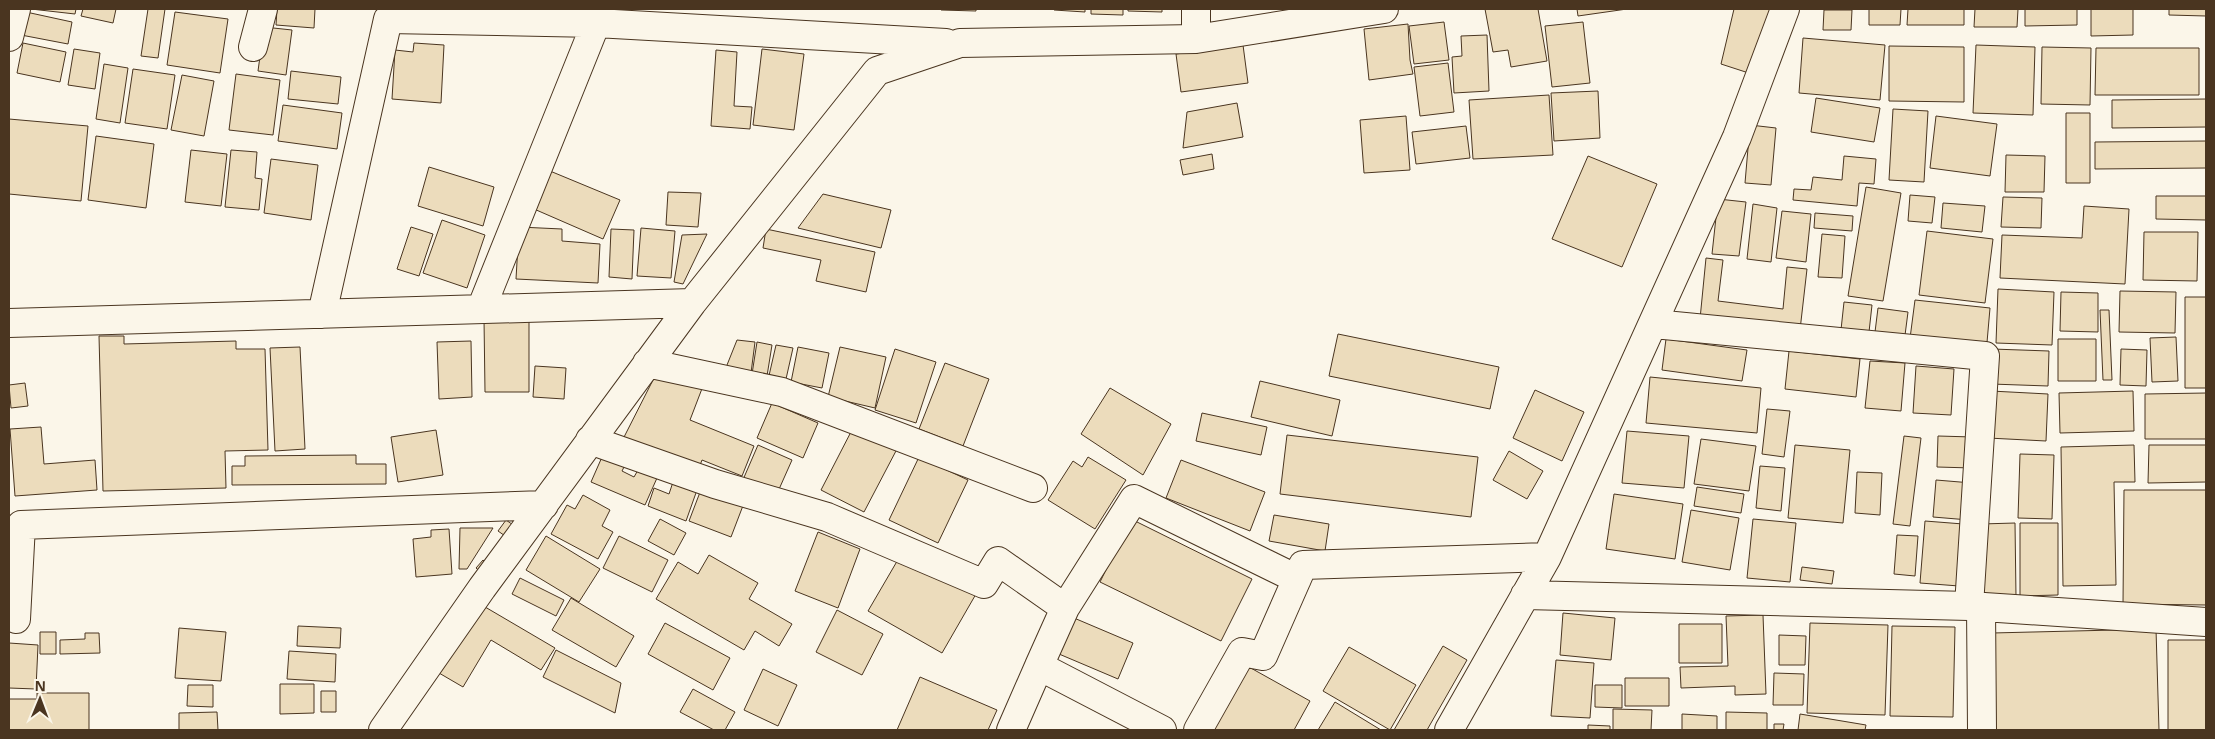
<svg xmlns="http://www.w3.org/2000/svg" width="2215" height="739" font-family="'Noto Sans',sans-serif">
<style>
.building{fill:#ecdcbc;stroke:#4a3520}
.lines{fill:none;stroke-linecap:round;stroke-linejoin:round}
.minor-casing{stroke:#4a3520;stroke-width:30}
.minor{stroke:#fbf6e9;stroke-width:28}
</style>
<rect width="100%" height="100%" fill="#fbf6e9"/>
<!-- building -->
<path class="building" d="M31,9h45l-1,5z
M83,9h33l-3,14 -32,-7z
M148,9h17l-7,49 -17,-2z
M277,9h38l-1,19 -38,-3z
M941,9h35v2l-35,-1z
M1054,9h31v3l-31,-2z
M1091,9h32v6l-32,-1z
M1128,9h34v3l-34,-1z
M1485,9h53l9,52 -36,6 -3,-17 -15,2z
M1577,9h50l-49,7z
M1734,9h41l-14,68 -40,-13z
M1869,9h32l-1,16h-31z
M1908,9h56v16h-57z
M1975,9h43l-1,18h-43z
M2025,9h52v16l-52,1z
M2091,9h42v26l-42,1z
M2169,9h37v7l-37,-1z
M1824,10h28l-1,20h-28z
M26,12l46,10 -4,22 -47,-9z
M175,12l53,7 -8,54 -53,-8z
M1444,22l5,38 -35,4 -5,-38z
M1583,22l7,61 -38,4 -7,-61z
M1408,24l2,36 3,14 -44,6 -5,-51z
M264,27l28,3 -6,45 -28,-4z
M1487,35l2,56 -35,2 -2,-36 10,-1 -1,-20z
M1803,38l82,7 -5,55 -81,-7z
M23,43l43,9 -6,30 -43,-9z
M414,43l30,2 -3,58 -49,-4 3,-49 18,2z
M1243,45l5,38 -67,9 -5,-38z
M1976,45l59,2 -2,68 -60,-2z
M1889,46l75,1v55l-75,-1z
M2042,47l49,1 -1,57 -49,-1z
M2096,48h103v47h-104z
M74,49l26,4 -5,36 -27,-4z
M762,49l42,5 -10,76 -41,-5z
M716,50l21,2 -3,54 18,1 -2,22 -39,-3z
M1448,63l6,49 -34,4 -6,-49z
M104,64l24,4 -8,55 -24,-4z
M133,69l42,6 -8,54 -42,-6z
M291,71l50,6 -3,27 -50,-5z
M236,74l44,6 -7,55 -44,-5z
M182,75l32,6 -10,55 -33,-6z
M1598,91l2,47 -46,3 -3,-48z
M1549,95l4,60 -80,4 -4,-59z
M1816,98l64,10 -6,34 -63,-10z
M2206,99v28l-94,1v-28z
M1237,103l6,34 -60,11 4,-36z
M283,105l59,8 -5,36 -59,-8z
M1893,109l35,2 -4,71 -35,-2z
M2066,113h24v70h-24z
M1406,116l4,54 -46,3 -4,-53z
M1936,116l61,8 -7,52 -60,-8z
M9,119l79,7 -7,75 -72,-7z
M1750,125l26,3 -5,57 -26,-2z
M1466,126l4,32 -54,6 -4,-32z
M96,136l58,8 -8,64 -58,-8z
M2206,141v27l-111,1v-27z
M191,150l36,4 -6,52 -36,-4z
M231,150l26,2 -2,26 7,1 -3,31 -34,-3z
M1212,154l2,15 -31,6 -3,-15z
M2006,155l39,1 -1,36h-39z
M1588,156l69,28 -35,83 -70,-28z
M1844,156l32,3 -2,25 -15,-1 -2,23 -64,-6 1,-11 17,1 2,-13 29,3z
M271,159l47,6 -7,55 -47,-7z
M429,167l65,20 -11,39 -65,-20z
M550,171l70,29 -17,39 -69,-30z
M1866,187l35,6 -18,108 -35,-5z
M668,192l33,1 -3,34 -32,-2z
M823,194l68,16 -10,38 -83,-20z
M1910,195l25,2 -3,26 -24,-2z
M2156,196h50v24l-50,-1z
M2003,197l39,1 -1,30 -40,-1z
M1718,199l28,3 -7,54 -27,-2z
M1943,203l42,3 -3,26 -41,-4z
M1753,204l24,4 -6,54 -24,-3z
M2084,206l45,3 -4,75 -125,-6 2,-43 80,3z
M1782,211l29,3 -5,48 -30,-4z
M1815,213l38,3 -1,15 -38,-3z
M442,220l43,15 -18,53 -44,-15z
M411,227l22,7 -14,42 -22,-7z
M519,227l43,2v12l38,3 -2,39 -82,-4z
M641,228l34,3 -4,47 -34,-2z
M611,229l23,1 -2,49 -23,-2z
M766,229l109,23 -9,40 -50,-11 5,-21 -58,-12z
M1927,231l66,8 -8,64 -66,-8z
M2144,232h54l-1,49 -54,-1z
M707,234l-24,50 -9,-2 8,-47z
M1822,234l23,2 -3,42 -24,-1z
M1706,258l17,2 -5,41 65,8 4,-42 20,2 -7,61 -100,-11z
M1998,289l56,3 -2,53 -56,-2z
M2120,291l56,1 -1,41 -56,-1z
M2061,292l37,1v39l-38,-1z
M2185,297h21v91h-21z
M1915,300l75,8 -4,46 -77,-8z
M1844,302l28,3 -4,36 -28,-2z
M1878,308l30,4 -4,31 -30,-3z
M2100,310h9l3,70h-9z
M529,318v74h-44l-1,-73z
M1338,334l161,33 -9,42 -161,-33z
M99,336h25v8l112,-3v8h29l3,101 -43,1 1,37 -123,3z
M2176,337l2,44 -26,1 -2,-44z
M1666,339l81,11 -5,31 -80,-11z
M2058,339h38v42h-38z
M737,340l18,2 -4,31 -26,-3z
M471,341l1,56 -33,2 -2,-57z
M757,342l15,3 -5,31 -15,-2z
M776,345l17,3 -7,31 -18,1z
M300,347l5,102 -30,2 -5,-103z
M798,347l31,6 -7,35 -31,-6z
M840,347l46,10 -11,51 -47,-11z
M895,349l41,13 -20,61 -41,-13z
M1992,349l57,2 -1,35 -57,-2z
M2121,349l26,1 -1,36 -26,-1z
M1789,351l71,8 -4,38 -71,-8z
M1870,361l35,2 -4,48 -36,-3z
M945,363l44,16 -26,67 -44,-17z
M535,366l31,2 -2,31 -31,-2z
M1916,366l38,3 -3,46 -38,-2z
M1650,377l111,11 -4,45 -111,-10z
M654,378l49,8 -13,34 64,26 -12,30 -40,-16 -5,13 -76,-30z
M1260,381l80,19 -8,36 -81,-19z
M25,383l3,23 -17,2 -2,-23z
M1110,388l61,36 -28,51 -62,-41z
M1535,390l49,22 -22,49 -49,-23z
M1991,391l57,3 -2,47 -58,-3z
M2133,391l1,40 -74,2 -1,-40z
M2206,393v46h-61v-45z
M772,403l46,20 -15,35 -46,-20z
M1767,409l23,2 -6,46 -22,-3z
M1202,413l65,14 -6,28 -65,-14z
M854,426l43,23 -33,63 -43,-22z
M41,427l3,37 51,-4 2,30 -82,6 -5,-67z
M436,430l7,45 -45,7 -7,-45z
M1627,431l62,5 -5,52 -62,-5z
M1287,435l191,22 -7,60 -191,-23z
M1904,436l17,2 -11,88 -17,-2z
M1938,436l35,1 -1,31 -35,-1z
M1701,439l55,7 -7,45 -55,-7z
M758,445l34,15 -16,36 -34,-14z
M1795,445l55,5 -7,73 -55,-5z
M2134,445l1,37h-21l2,103 -53,1 -2,-139z
M2149,445h57v37l-58,1z
M1509,451l34,20 -16,28 -34,-19z
M2020,454l34,1 -2,64 -34,-1z
M356,455v9h30v20l-154,1v-19h13v-10z
M602,457l22,10 -2,4 12,6 4,-7 19,8 -12,27 -54,-23z
M919,457l49,23 -30,63 -49,-23z
M1088,457l38,23 -31,49 -47,-29 25,-39 9,6z
M1181,460l84,32 -15,39 -84,-33z
M1760,466l25,2 -4,43 -25,-3z
M1857,472l25,1 -2,42 -25,-2z
M1936,480l36,3 -3,37 -36,-3z
M673,482l24,8 -11,31 -38,-15 6,-18 15,6z
M702,487l42,16 -13,34 -42,-16z
M1697,487l47,7 -3,19 -47,-7z
M2124,490h82v115l-83,-1z
M1614,494l69,10 -8,55 -69,-10z
M583,495l27,15 -8,16 11,6 -15,27 -47,-25 16,-29 8,4z
M1691,510l48,8 -9,52 -48,-8z
M1274,515l55,9 -4,27 -56,-10z
M660,519l26,14 -12,22 -26,-14z
M1131,519l121,60 -31,62 -121,-59z
M1753,519l43,4 -6,59 -43,-4z
M506,520l10,7 -8,11 -10,-7z
M1925,521l51,4 -4,62 -52,-4z
M2015,523l1,74h-34l-1,-73z
M2020,523h38v72l-38,1z
M460,528h33l-26,41h-8z
M449,529l3,45 -36,3 -3,-38 18,-2v-7z
M818,532l42,17 -22,59 -43,-17z
M1897,535l21,1 -3,40 -21,-2z
M546,536l54,33 -21,33 -53,-32z
M619,536l49,24 -16,32 -49,-24z
M903,551l73,43 -34,59 -74,-42z
M709,555l49,28 -9,16 43,25 -13,22 -24,-15 -11,19 -88,-51 22,-37 20,12z
M483,560l7,6 -7,8 -7,-6z
M1802,567l32,4 -2,13 -32,-4z
M520,578l44,22 -8,16 -44,-22z
M571,598l63,38 -18,31 -64,-37z
M480,604l75,44 -14,22 -50,-30 -28,47 -24,-14z
M837,610l46,24 -21,41 -46,-23z
M1563,613l52,5 -4,42 -51,-5z
M1763,615l3,79 -31,1v-9l-54,2 -1,-21 48,-1 -2,-50z
M1074,618l59,25 -15,36 -59,-25z
M665,623l65,35 -17,32 -65,-36z
M1810,623l78,2 -3,90 -78,-2z
M1679,624h43v39h-43z
M298,626l43,2 -1,20 -43,-2z
M1892,626l63,1 -2,90 -63,-1z
M179,628l47,4 -5,49 -46,-3z
M2156,629l3,101h-164l-3,-97z
M40,632h16v22h-16z
M85,633h14l1,20 -40,1v-14l25,-1z
M1779,635l27,1 -1,29h-26z
M2168,640h38v90h-38z
M9,643l29,2 -2,44 -27,-1z
M1443,646l24,14 -40,70h-33z
M1349,647l67,38 -26,45 -67,-39z
M556,650l65,33 -6,30 -72,-36z
M289,651l47,3 -1,28 -48,-3z
M1556,660l38,3 -4,55 -39,-2z
M1249,667l61,34 -16,29h-81z
M763,669l34,16 -19,41 -34,-16z
M1774,673l30,1 -1,31h-30z
M920,677l77,33 -9,20h-91z
M1625,678h44v28h-44z
M280,684h34v29l-34,1z
M188,685h25v22l-26,-1z
M1595,685h27v23l-27,-1z
M693,689l42,23 -10,18h-11l-34,-18z
M321,691h15v21h-15z
M37,693h52v37h-80v-31h28z
M1335,702l46,28h-63z
M1613,709l39,1 -1,20h-38z
M217,712l1,18h-39v-17z
M1726,712l41,1v17h-41z
M1682,714l35,2v14h-35z
M1800,714l66,11 -1,5h-67z
M1774,724h10l-1,6h-9z
M1588,725l22,1v4h-22z"/>
<g class="lines">
<defs>
<path id="minor" d="M1196,9v30
M9,37l7,-28
M253,47l10,-38
M481,309l115,-286 1,-14
M322,314l66,-295 208,4 350,20
M9,323l683,-20
M1654,324l331,32 -16,250
M647,363l135,29 251,96
M590,440l125,44 112,33 157,67 14,-23 67,47 -26,58
M1525,595l444,11 237,16
M1981,607l1,123
M1065,608l69,-109 163,80
M16,619l5,-94 523,-20
M383,730l99,-142 210,-285 185,-232 83,-28 236,-4 188,-30
M1011,730l28,-64 123,64
M1198,730l44,-78 21,4 40,-91 244,-8
M1449,730l98,-173 190,-420 48,-128"/>
</defs>
<!-- minor casing -->
<use href="#minor" class="minor-casing"/>
<!-- minor -->
<use href="#minor" class="minor"/>
</g>
<!-- border -->
<rect width="2215" height="739" fill="none" stroke="#4a3520" stroke-width="20"/>
<!-- north arrow -->
<g transform="translate(40 699) rotate(1)" stroke="#fbf6e9" stroke-width="4" paint-order="stroke">
<path d="M0-4L9 19L0 12L-9 19Z" fill="#4a3520"/>
<text y="-8" font-size="14" font-weight="bold" text-anchor="middle" fill="#4a3520">N</text>
</g>
</svg>
